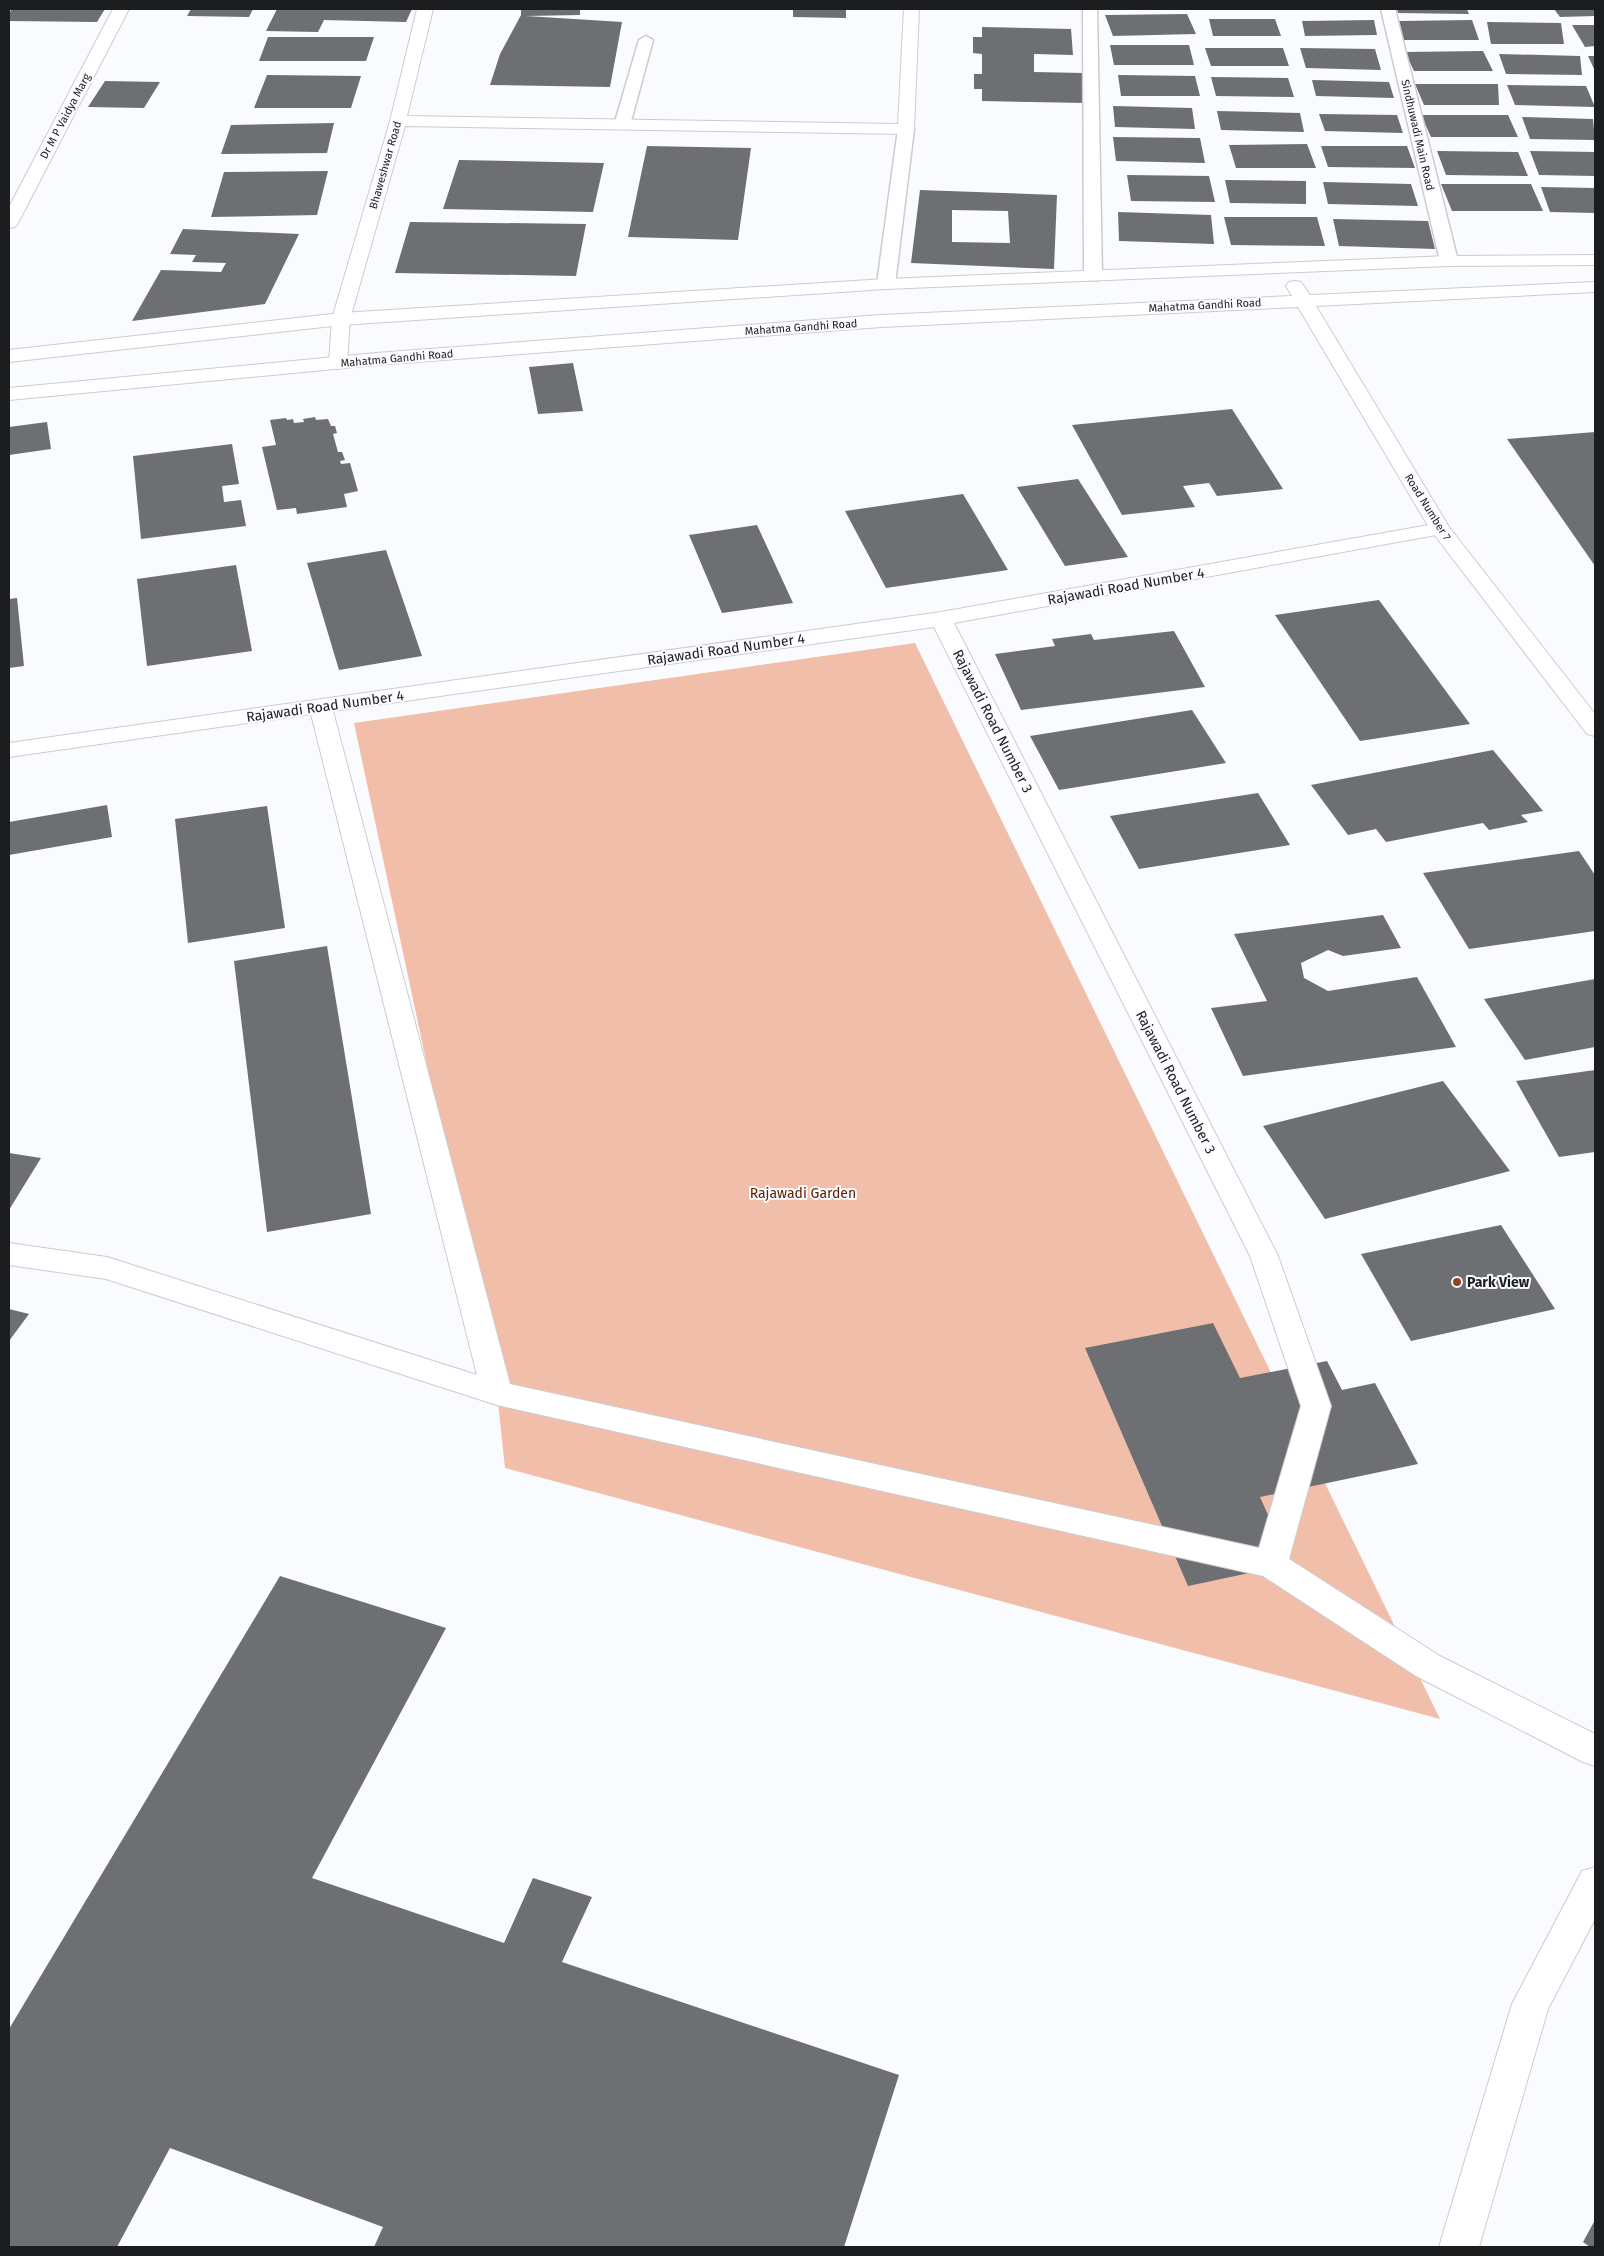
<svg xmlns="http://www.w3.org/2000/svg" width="1604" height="2256" font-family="'Fira Sans',sans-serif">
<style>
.green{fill:#f1bfa9}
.building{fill:#6d6f73;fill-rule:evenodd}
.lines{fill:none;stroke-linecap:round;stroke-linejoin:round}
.lane-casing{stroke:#cbccd1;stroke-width:3}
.street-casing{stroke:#cbccd1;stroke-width:2}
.secondary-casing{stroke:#cbccd1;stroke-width:2}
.lane{fill:#fff;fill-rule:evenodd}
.street{fill:#fff;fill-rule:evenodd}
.secondary{fill:#fff;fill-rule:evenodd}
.poi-dot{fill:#8d4523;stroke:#fafbff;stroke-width:2}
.labels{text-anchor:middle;stroke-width:4;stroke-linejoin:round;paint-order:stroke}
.far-street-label{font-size:11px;fill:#1c1d1e;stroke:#fafbff}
.street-label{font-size:14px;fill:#1c1d1e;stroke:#fafbff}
.park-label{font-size:14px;fill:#5c2100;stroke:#fafbff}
.poi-label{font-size:14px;font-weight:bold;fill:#1c1d1e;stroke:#fafbff;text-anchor:start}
</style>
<rect width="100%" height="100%" fill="#fafbff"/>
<!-- green -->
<path class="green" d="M915,643l525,1076 -935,-251 -8,-75 -143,-670z"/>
<!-- building -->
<path class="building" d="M12,9h93l-8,13 -88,-1v-8z
M191,9h62l-4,8 -62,-1z
M277,9h135l-6,13 -82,-2 -6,12 -52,-1z
M521,9h59v6l-54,1 96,6 -12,65 -120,-2 10,-31 21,-39z
M793,9h53v9l-53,-1z
M1397,9h70l2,5 -71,-1z
M1554,9h41v7l-35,1z
M1187,14l9,20 -83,2 -8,-21z
M1209,19h66l6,17h-68z
M1374,20l3,15 -72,1 -3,-15z
M1472,20l7,20h-77l-3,-19z
M1487,22l74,1 3,21h-73z
M1572,25h23v21l-10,1z
M982,27l89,2 2,26 -39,-1v18l50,1 3,30 -105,-2v-12h-8v-15h8v-20l-9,-1v-16h9z
M268,37h106l-8,24h-107z
M1110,45h79l5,20h-80z
M1205,48h78l6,18h-78z
M1300,48l75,1 6,21 -75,-2z
M1483,51l10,20h-79l-9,-19z
M1499,54l81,2 2,19 -76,-1z
M1588,56h7v15z
M267,75l94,1 -10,32h-97z
M1118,75l77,1 5,20h-79z
M1211,77l77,1 6,19 -78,-1z
M1312,80l77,2 5,16 -78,-2z
M105,81l55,1 -16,26 -56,-1z
M1415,84h83l1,21h-75z
M1507,85l79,1 9,21 -80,-2z
M1113,106l79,2 3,21 -80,-2z
M1217,111l83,2 4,19 -83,-2z
M1319,114l78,1 6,18 -78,-2z
M1421,115h87l10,22h-87z
M1522,117l71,2 2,21 -65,-1z
M334,123l-7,30 -106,1 10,-29z
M1113,137l87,1 5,25 -89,-2z
M1307,144l9,24h-80l-7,-23z
M647,146l104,2 -13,92 -110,-3z
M1321,146h86l8,22 -87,-1z
M1437,151l81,1 10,24 -82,-1z
M1530,151l65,1v24l-56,-1z
M459,160l145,3 -11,49 -150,-3z
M328,171l-11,44 -106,2 13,-45z
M1127,175l82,1 6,26 -84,-1z
M1225,180l81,1v23l-76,-1z
M1323,182l88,2 7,22 -90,-2z
M1441,184h90l12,27h-91z
M1541,187l54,1v25l-45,-1z
M920,190l137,5 -3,74 -143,-6zM952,210l56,1 2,32 -58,-1z
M1118,212l93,3 3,29 -95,-3z
M1224,217h93l8,29 -94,-1z
M1333,219l95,2 7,28 -96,-3z
M410,222l176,2 -10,52 -181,-3z
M183,229l116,5 -34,70 -133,17 29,-51 60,2 5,-9 -34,-1 4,-7 -26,-1z
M573,363l10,48 -45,3 -9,-47z
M1232,409l51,80 -66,7 -8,-13 -26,3 12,21 -73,8 -50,-90z
M315,417l1,3 12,-1 3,7h4l2,7 -4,1 5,18h4l3,8 -5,1 1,3 9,-1 8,28 -14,3 3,13 -50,7 -1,-6 -19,2 -15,-63 14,-2 -6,-25 16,-2 1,2 6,-1 1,4 10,-1 -1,-3z
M47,422l4,27 -42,6v-28z
M1595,432v134l-88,-127z
M232,444l7,40 -17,2 2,16 17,-2 5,26 -105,13 -8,-83z
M1078,479l50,78 -63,9 -48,-79z
M963,494l45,76 -122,18 -41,-77z
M757,525l36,78 -71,10 -33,-78z
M386,550l36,106 -83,14 -32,-107z
M236,565l16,86 -105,15 -10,-87z
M17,598l7,68 -15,2v-69z
M1379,600l91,124 -110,17 -85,-126z
M1174,631l31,56 -184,23 -26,-56 60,-8 -3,-7 39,-5 3,6z
M1192,710l34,53 -167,27 -29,-54z
M1493,750l50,61 -22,4 7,7 -39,8 -6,-7 -97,19 -10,-13 -28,6 -37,-50z
M1258,793l32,52 -151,24 -29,-53z
M107,805l5,32 -103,18v-33z
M267,806l18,122 -97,15 -13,-124z
M1579,851l16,24v56l-126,18 -46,-76z
M1383,915l18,33 -58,8 -15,-6 -27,13 3,15 24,13 89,-14 39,70 -213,29 -32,-68 56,-7 -33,-67z
M327,946l44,268 -104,18 -33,-271z
M1595,979v68l-70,13 -41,-61z
M1595,1070v82l-36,5 -43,-76z
M1443,1081l67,90 -185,48 -62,-93z
M9,1153l32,5 -32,52z
M1501,1225l54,84 -144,32 -50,-87z
M9,1309l20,5 -20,27z
M1213,1323l27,55 87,-17 15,29 33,-7 43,81 -158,33 21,47 -27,28 -66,14 -103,-238z
M280,1576l166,52 -134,250 192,65 29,-65 59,19 -30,65 337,113 -55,172h-470l9,-20 -213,-79 -53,99h-108v-218z
M1595,2220v27h-5l-7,-5z"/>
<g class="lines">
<defs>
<path id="lane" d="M1083,9h14l5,267 -3,4h-12l-3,-4z
M1381,9h14l63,252 -3,4h-12l-3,-4z
M646,36l7,4 -23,85 -2,3h-12l-2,-3 25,-85z
M906,124l6,2 2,3 -19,155 -3,4h-12l-3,-4 21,-155 2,-3z"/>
<path id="street" d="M113,9h16l-111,214 -3,4 -6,1v-21z
M417,9h16l-26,107 491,8 6,-115h15l-5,120 -2,3 -6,2 -501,-8 -55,193 -3,44 -2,4 -7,2 -7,-2 -2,-4 3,-44 58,-198z
M1440,523l7,2 3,4 -3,4 -493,90 324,633 53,150 -42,153 151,97 155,78v32l-12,-4 -167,-86 -153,-100 -766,-171 -391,-126 -97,-14v-22l98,14 370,118 -166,-661 -302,43v-14l932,-131zM934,627l316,629 51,150 -42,142 -749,-164 -177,-673z
M1595,1867v52l-47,90 -69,238h-40l73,-243 70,-133z"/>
<path id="secondary" d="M1595,255v10l-146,1 -563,23 -545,36 -332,37v-12l332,-37 545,-34 563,-23z
M1295,281l6,1 9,13 285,-13v10l-279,14 133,221 146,187v22l-8,-2 -157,-205 -132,-222 -417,20 -505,38 -367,35v-12l367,-35 505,-38 411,-19 -6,-10 3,-4z"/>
</defs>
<!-- lane casing -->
<use href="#lane" class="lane-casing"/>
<!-- street casing -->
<use href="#street" class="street-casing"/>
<!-- secondary casing -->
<use href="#secondary" class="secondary-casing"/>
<!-- lane -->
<use href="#lane" class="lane"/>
<!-- street -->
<use href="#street" class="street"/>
<!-- secondary -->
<use href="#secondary" class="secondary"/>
</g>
<!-- markers -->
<circle class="poi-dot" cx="1457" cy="1282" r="5"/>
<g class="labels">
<!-- far-street labels -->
<g class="far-street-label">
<text transform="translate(65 116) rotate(-62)" y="4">Dr M P Vaidya Marg</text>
<text transform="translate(1418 135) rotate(77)" y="4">Sindhuwadi Main Road</text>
<text transform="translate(385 165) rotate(-74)" y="4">Bhaweshwar Road</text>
<text transform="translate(1205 305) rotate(-3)" y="4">Mahatma Gandhi Road</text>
<text transform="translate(801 327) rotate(-4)" y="4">Mahatma Gandhi Road</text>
<text transform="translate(397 358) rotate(-5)" y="4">Mahatma Gandhi Road</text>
<text transform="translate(1428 507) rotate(58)" y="4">Road Number 7</text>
</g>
<!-- street labels -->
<g class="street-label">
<text transform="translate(1126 586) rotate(-10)" y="5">Rajawadi Road Number 4</text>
<text transform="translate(726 649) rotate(-8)" y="5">Rajawadi Road Number 4</text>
<text transform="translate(325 706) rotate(-8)" y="5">Rajawadi Road Number 4</text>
<text transform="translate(993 721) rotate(63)" y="5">Rajawadi Road Number 3</text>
<text transform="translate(1176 1082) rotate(63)" y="5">Rajawadi Road Number 3</text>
</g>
<!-- park labels -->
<g class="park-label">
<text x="803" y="1198">Rajawadi Garden</text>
</g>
<!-- poi labels -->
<g class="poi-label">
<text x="1467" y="1287">Park View</text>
</g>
</g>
<!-- border -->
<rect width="1604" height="2256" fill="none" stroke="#1c1d1e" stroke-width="20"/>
</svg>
